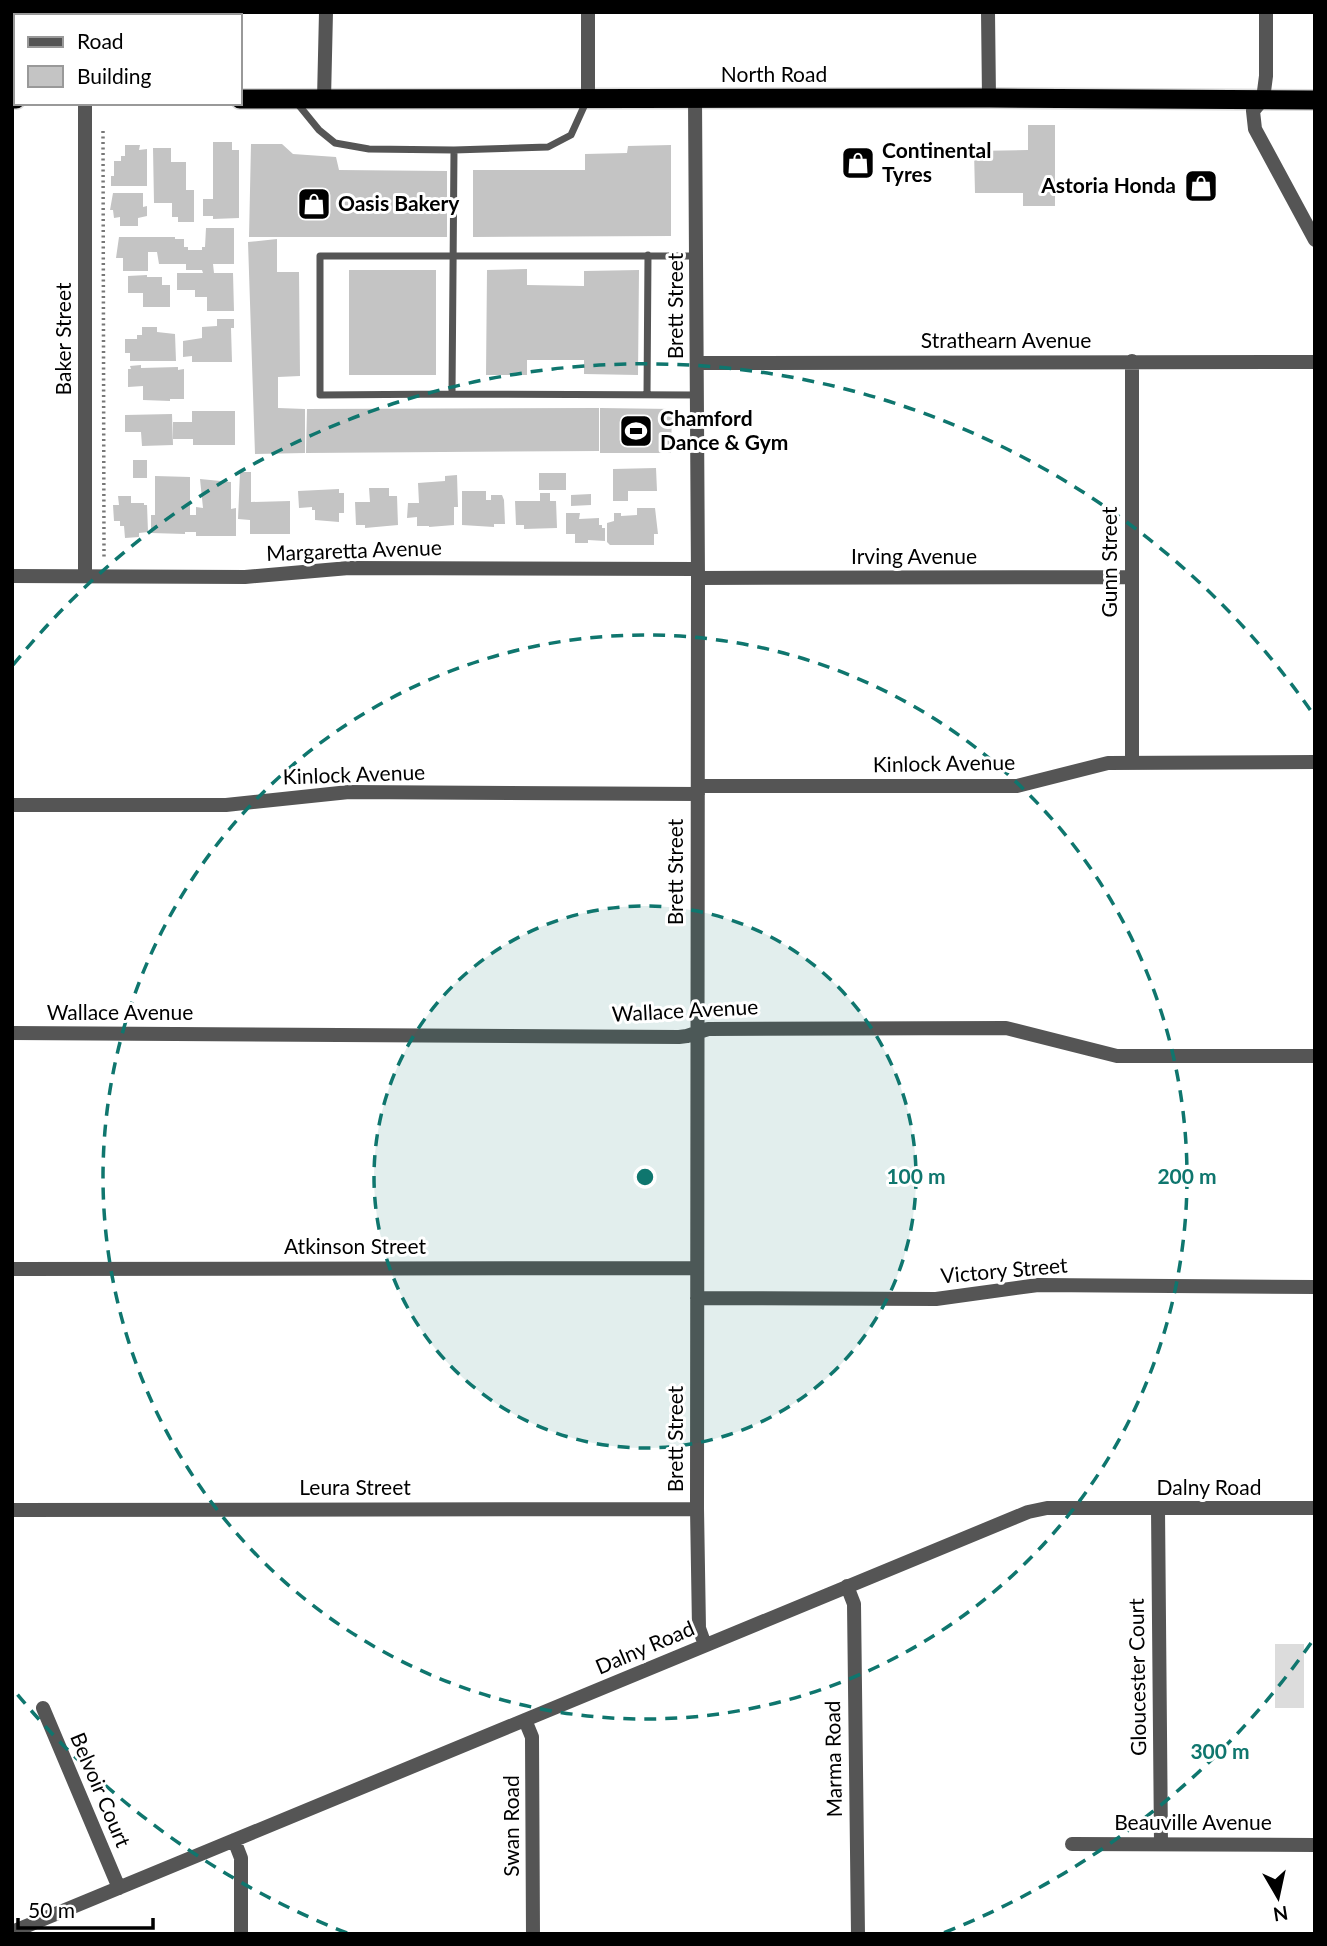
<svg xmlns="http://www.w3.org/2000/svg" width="1327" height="1946" font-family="Lato,sans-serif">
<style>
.green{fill:#dcdcdc}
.building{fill:#c4c4c4}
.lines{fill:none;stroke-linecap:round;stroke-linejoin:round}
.trunk-casing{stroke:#dbdbdb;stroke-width:22}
.path{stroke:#777;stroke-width:3.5;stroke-dasharray:2 3.5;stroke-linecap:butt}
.service{stroke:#555;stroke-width:7}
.minor{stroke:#555;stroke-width:14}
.tertiary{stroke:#555;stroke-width:14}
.trunk{stroke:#000;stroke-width:19}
.ring{fill:none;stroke:#0f766e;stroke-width:3.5;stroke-dasharray:12 9}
.labels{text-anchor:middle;stroke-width:6;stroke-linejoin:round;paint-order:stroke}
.street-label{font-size:21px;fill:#000;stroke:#fff}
.poi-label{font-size:21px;font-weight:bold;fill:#000;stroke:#fff;text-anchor:start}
.centre{fill:#0f766e;stroke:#fff;stroke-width:3.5}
.ring-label{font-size:21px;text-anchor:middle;font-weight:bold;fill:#0f766e;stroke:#fff;stroke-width:6;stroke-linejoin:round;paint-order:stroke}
</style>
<rect width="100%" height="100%" fill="#fff"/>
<!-- green -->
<path class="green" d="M1275,1644h29v64h-29z"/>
<!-- building -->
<path class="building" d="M1028,125h27v81h-32v-13h-48l-1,-42 54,-1z
M213,142h19v8h7v68l-26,1v-3h-10v-17h10z
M251,144h31l11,10 43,3 3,13 108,1v66h-198z
M125,145h15l-1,5 8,-1v37h-36v-10h3v-15h7v-5h4z
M671,145v91l-198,1v-67h112v-16l42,-1 1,-7z
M153,148h18v14h15v28h8v32h-16v-5h-6v-14h-18z
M113,193h30v14l4,-1v10l-9,2v8h-18v-9l-6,1 -1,-8h-3z
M206,228h28v36h-21l1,9h19l1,38h-27v-14h-12v-7h-18v-17h26l-1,-3h-16v-6h-27l-2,-12h-9v19h-25v-13h-7l3,-21h56v2h9v8h4v3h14v-3h3z
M277,239v33h22l1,104 -22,1v31l27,1v44l-50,1 -7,-212z
M527,269v16l57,1v-15l55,-1 -1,105 -54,-1v-14h-57v15h-41l1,-105z
M349,270h87v105h-87z
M147,275v2h15v8h8v22h-27v-14h-15v-17z
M217,319h17v9h-3l1,34h-40v-6l-9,1v-16l19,-3v-11l15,-1z
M142,327h15v5l18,2 1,27h-46v-8h-5v-14h12v-4h5z
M141,365v3l37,-1v3l6,-1v30h-14v2l-27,-1v-14l-15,1v-18h3l-1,-3z
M599,408v43l-293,2 1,-44z
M600,408l72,1 -1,44h-71z
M192,411h43v34h-42v-6h-20v-17h19z
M172,414l1,31 -31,1 -1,-14h-16v-17z
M133,460h14v18h-14z
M656,468l1,23h-29v10h-15v-32z
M240,472h11v30l39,-1v33h-40v-14l-12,-1z
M539,473h27v17h-27z
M457,475l1,32h-4v18l-25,2v-1h-12v-9l-10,1 1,-15h11l-1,-20 27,-2v-5z
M155,476l35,1v38h6v-8l7,1 -3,-29 31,3v27l5,-1v28h-40v-4h-11v2l-34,-1v-18h4z
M369,488h20v8h8l1,29 -33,3v-3h-9l-1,-23h15z
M339,489v4h5v20h-5v9l-24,-2v-10h-3v-3l-13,1 -1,-17z
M462,491h24v9h5v-5h11l2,5 1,24h-11v3l-32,-2z
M540,493h10v8h6l1,27 -33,1v-4h-8l-1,-24h25z
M591,494v11l-20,1v-11z
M118,496h13v7h13v2h3l1,27 -9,1v4l-14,1 -1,-12h-4v-5h-6l-1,-16h6z
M637,508h18l3,26h-4v11h-44l-3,-3v-19l7,-2v-8h7v3l16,-1z
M566,513h14l-1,6 20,-1v7h3v3h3v13l-17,-1v3h-13v-9h-9z"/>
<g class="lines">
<defs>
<path id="trunk" d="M12,99h4
M240,99l749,-1 326,2"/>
</defs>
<!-- trunk casing -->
<use href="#trunk" class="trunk-casing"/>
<!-- path -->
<path class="path" d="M127,16v-4
M103,131l1,428"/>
<!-- service -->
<path class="service" d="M297,103l22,27 16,13 34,6 85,1 94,-3 23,-12 15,-33
M454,150l-2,244 -132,1v-139h376
M452,394l245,1
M647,395l1,-140"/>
<!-- minor -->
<path class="minor" d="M988,12l1,86
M588,98v-86
M695,98l3,480 -1,931 2,119 6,17
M324,99l2,-87
M1263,99l3,-23v-64
M85,103v472
M1132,361v401
M697,363l618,-1
M12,576l233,1 104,-9 348,1
M698,578l433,-1
M698,786h319l91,-23 207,-1
M12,805h214l123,-13 349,2
M12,1033l667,4 8,-1 21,-7 298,-1 111,28h198
M12,1269l685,-1
M697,1298l239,1 102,-14 277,2
M1158,1509l3,335
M12,1510l685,-1
M847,1586l7,18 4,330
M43,1708l76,180
M525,1720l7,17 1,197
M234,1840l7,18v76
M1072,1844l243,1
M12,1932l1016,-420 19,-4h268"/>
<!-- tertiary -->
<path class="tertiary" d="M1263,99l-10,12 2,18 60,111"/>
<!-- trunk -->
<use href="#trunk" class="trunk"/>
</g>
<!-- distance rings -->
<circle cx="645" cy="1177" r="271" fill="#0f766e" fill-opacity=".12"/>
<g class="ring">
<circle cx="645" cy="1177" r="271"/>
<circle cx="645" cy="1177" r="542"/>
<path d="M1311 1643A813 813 0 0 1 943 1933M347 1933A813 813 0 0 1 13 1689M13 665A813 813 0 0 1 1311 711"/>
</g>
<!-- icons -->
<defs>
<symbol id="shop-square" viewBox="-11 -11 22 22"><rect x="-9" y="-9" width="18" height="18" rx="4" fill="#000" stroke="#fff"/><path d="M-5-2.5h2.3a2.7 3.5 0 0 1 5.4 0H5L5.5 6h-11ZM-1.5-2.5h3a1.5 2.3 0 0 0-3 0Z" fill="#fff"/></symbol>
<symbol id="stadium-square" viewBox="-11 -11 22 22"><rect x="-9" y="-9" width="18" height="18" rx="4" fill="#000" stroke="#fff"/><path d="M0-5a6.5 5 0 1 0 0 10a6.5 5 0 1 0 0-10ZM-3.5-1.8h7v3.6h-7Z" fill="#fff"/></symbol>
</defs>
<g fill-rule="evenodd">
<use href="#shop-square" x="839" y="144" width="38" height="38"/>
<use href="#shop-square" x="1182" y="167" width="38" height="38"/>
<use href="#shop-square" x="295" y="185" width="38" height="38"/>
<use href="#stadium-square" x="617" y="412" width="38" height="38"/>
</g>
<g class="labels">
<!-- street labels -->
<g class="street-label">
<text x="774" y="82">North Road</text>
<text transform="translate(676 306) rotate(-90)" y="7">Brett Street</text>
<text transform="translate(64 339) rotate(-90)" y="7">Baker Street</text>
<text x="1006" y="348">Strathearn Avenue</text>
<text transform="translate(354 551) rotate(-2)" y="7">Margaretta Avenue</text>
<text x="914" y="564">Irving Avenue</text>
<text transform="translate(1110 562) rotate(-90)" y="7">Gunn Street</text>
<text transform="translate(944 764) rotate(-1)" y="7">Kinlock Avenue</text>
<text transform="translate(354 775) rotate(-2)" y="7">Kinlock Avenue</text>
<text transform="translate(676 872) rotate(-90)" y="7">Brett Street</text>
<text transform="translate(685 1011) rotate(-3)" y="7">Wallace Avenue</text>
<text x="120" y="1020">Wallace Avenue</text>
<text x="355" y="1254">Atkinson Street</text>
<text transform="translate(1004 1271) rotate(-5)" y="7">Victory Street</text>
<text transform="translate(676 1439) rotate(-90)" y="7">Brett Street</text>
<text x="355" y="1495">Leura Street</text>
<text x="1209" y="1495">Dalny Road</text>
<text transform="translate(645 1648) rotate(-23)" y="7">Dalny Road</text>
<text transform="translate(1138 1677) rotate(-91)" y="7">Gloucester Court</text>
<text transform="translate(834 1759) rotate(-91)" y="7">Marma Road</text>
<text transform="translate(100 1790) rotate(67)" y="7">Belvoir Court</text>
<text x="1193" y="1830">Beauville Avenue</text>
<text transform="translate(512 1826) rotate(-90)" y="7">Swan Road</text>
</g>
<!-- poi labels -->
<g class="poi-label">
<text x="882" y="158">Continental<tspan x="882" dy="24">Tyres</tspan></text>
<text x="1176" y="193" text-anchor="end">Astoria Honda</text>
<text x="338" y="211">Oasis Bakery</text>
<text x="660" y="426">Chamford<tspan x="660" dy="24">Dance &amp; Gym</tspan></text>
</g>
</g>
<circle cx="645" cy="1177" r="10" class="centre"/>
<g class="ring-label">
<text x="916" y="1184">100 m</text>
<text x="1187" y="1184">200 m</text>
<text x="1220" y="1759">300 m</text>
</g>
<!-- border -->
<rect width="1327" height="1946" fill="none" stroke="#000000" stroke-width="28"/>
<!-- legend -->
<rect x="14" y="14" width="228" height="91" fill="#ffffff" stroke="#999999" stroke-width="2"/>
<rect x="28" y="37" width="35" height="10" fill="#555555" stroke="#999999" stroke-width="2"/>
<text x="77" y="49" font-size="21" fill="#000000">Road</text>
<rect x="28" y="66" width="35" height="21" fill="#c4c4c4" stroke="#999999" stroke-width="2"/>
<text x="77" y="84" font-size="21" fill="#000000">Building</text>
<!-- north arrow -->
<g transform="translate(1278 1897) rotate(171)" stroke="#ffffff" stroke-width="5" paint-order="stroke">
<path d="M0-5L12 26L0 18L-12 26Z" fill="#000000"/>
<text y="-10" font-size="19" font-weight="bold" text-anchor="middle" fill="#000000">N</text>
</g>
<!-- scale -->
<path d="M18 1918v10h135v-10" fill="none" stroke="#000000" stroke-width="3.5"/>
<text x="28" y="1918" font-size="21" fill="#000000" stroke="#ffffff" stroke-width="5" paint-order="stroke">50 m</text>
</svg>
